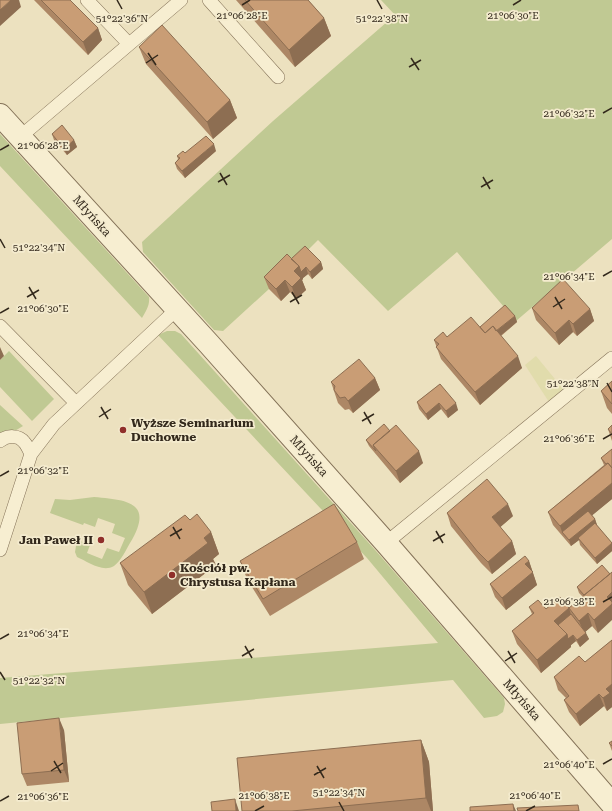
<svg xmlns="http://www.w3.org/2000/svg" width="612" height="811" font-family="'Roboto Serif',serif">
<style>
.farmland{fill:#e1dcac}
.green{fill:#c0c993}
.lines{fill:none;stroke-linecap:round;stroke-linejoin:round}
.service-casing{stroke:#847258;stroke-width:14}
.minor-casing{stroke:#847258;stroke-width:24}
.service{stroke:#f7eed1;stroke-width:13}
.minor{stroke:#f7eed1;stroke-width:22}
.wall{fill:#ad8765}
.shaded-wall{fill:#8d6e52}
.building{fill:#c99d75;stroke:#8d6e52}
.ticks{fill:none;stroke:#33291c;stroke-width:1.5}
.poi-dot{fill:#902f2a;stroke:#f4ebce;stroke-width:1.5}
.labels{text-anchor:middle;stroke-width:3.5;stroke-linejoin:round;paint-order:stroke}
.street-label{font-size:12px;fill:#33291c;stroke:#f4ebce}
.poi-label{font-size:12px;font-weight:bold;fill:#33291c;stroke:#f4ebce;text-anchor:start}
.ticks-label{font-size:10px;text-anchor:middle;fill:#33291c;stroke:#f4ebce;stroke-width:3.5;stroke-linejoin:round;paint-order:stroke}
</style>
<rect width="100%" height="100%" fill="#ece1bf"/>
<!-- farmland -->
<path class="farmland" d="M536,356l28,34 -15,12 -24,-37z"/>
<!-- green -->
<path class="green" d="M381,0h231v239l-96,82 -59,-69 -69,59 -70,-71 -49,49 -46,42 -9,-1 -71,-78 -1,-10 131,-121 122,-106z
M0,134l149,163c1,8 -3,14 -7,21l-142,-152z
M167,331h8l6,3 195,217 128,147 1,6 -2,8 -6,4 -13,2 -31,-38 -453,44v-46l438,-35 -71,-85 -209,-223z
M9,351l45,48 -22,22 -32,-34v-27z
M0,405l23,21 -10,6 -13,6z
M94,497c35,3 60,6 36,46 -4,7 -9,18 -16,23 -12,7 -27,-5 -37,-9l-2,-5 2,-12 13,5 -3,8 15,6 5,-11 12,4 6,-14 -13,-5 3,-9 -17,-6 -3,9 -11,-4 -1,2 -33,-12 5,-14 15,1z"/>
<g class="lines">
<defs>
<path id="service" d="M87,0l42,44
M209,0l69,77
M20,137l161,-137
M0,326l76,77
M0,441c7,-6 19,-6 24,1 3,3 5,8 7,12
M386,543l226,-185
M0,550l31,-96 23,-30 123,-115"/>
<path id="minor" d="M0,115l209,229 177,199 226,261"/>
</defs>
<!-- service casing -->
<use href="#service" class="service-casing"/>
<!-- minor casing -->
<use href="#minor" class="minor-casing"/>
<!-- service -->
<use href="#service" class="service"/>
<!-- minor -->
<use href="#minor" class="minor"/>
</g>
<!-- wall -->
<path class="wall" d="M34,0h36l28,28 4,12 -14,15z
M236,0h72l16,18 7,18 -36,31z
M139,47l91,53 7,18 -24,21 -67,-75z
M52,134l22,6 3,7 -10,8 -13,-15z
M216,151l-31,27 -8,-9 -2,-6 3,-4 -1,-3 8,-3z
M321,262l2,7 -11,10 -4,-5 -5,4v1l-1,1 4,10 -10,9 -6,-7 -9,9 -12,-12 -5,-12z
M532,308l58,1 4,12 -17,15 -4,-4 -14,13 -23,-25z
M515,316l2,6 -16,14 21,32 -42,37 -39,-46 -7,-19 46,-13z
M375,378l5,12 -27,23 -4,-4 -4,1 -7,-7 -7,-21z
M612,381v33l-5,-6 -6,-17z
M440,384l18,26 -10,8 -7,-9 -13,11 -9,-11 -2,-7z
M612,425v16l-4,-12z
M390,431l33,32 -23,20 -31,-37 -3,-6z
M612,449v50l-20,16 3,4 2,6v1l15,17v8l-15,13 -17,-19 -1,-5 -8,6 -18,-21 -5,-13 56,-47 -3,-7z
M447,513l66,3 -13,11 12,14 4,13 -24,20 -11,-11 -30,-37z
M190,520l21,12 8,22 -6,5 3,6 -64,49 -24,-29 -8,-22z
M357,542l7,17 -94,57 -23,-37 -7,-18z
M529,561l8,24 -31,25 -11,-13 -5,-13z
M602,565l-4,68 -6,-7 -7,6 4,7 -9,8 -4,-6 -5,4v2l-30,26 -24,-29 -5,-13 20,-17 -3,-7 17,2 23,-1 14,-11 -4,-4 -2,-6z
M612,640v67l-5,4 -3,-5 -24,20 -11,-14 -5,-12 2,-2 -8,-8 -4,-13 31,-15z
M64,730l5,52 -42,4 -5,-12z
M421,740l8,22 4,49h-191z
M612,741v10l-3,-8z"/>
<!-- shaded-wall -->
<path class="shaded-wall" d="M11,0h8l2,7 -21,19v-16z
M324,18l7,18 -36,31 -6,-17z
M98,28l4,12 -14,15 -5,-13z
M230,100l7,18 -24,21 -6,-17z
M74,140l3,7 -10,8 -3,-6z
M214,144l2,7 -31,27 -3,-7z
M321,262l2,7 -11,10 -2,-7z
M299,266l7,1 2,7 -5,4v1l-1,1 4,10 -10,9 -4,-12 2,-16z
M285,280l5,12 -9,9 -5,-12z
M590,309l4,12 -17,15 -4,-12z
M515,316l2,6 -28,23 -2,-6z
M569,320l4,12 -14,13 -4,-12z
M0,347l4,9 -4,4z
M518,356l4,12 -42,37 -5,-13z
M375,378l5,12 -27,23 -5,-12z
M439,403l2,6 -13,11 -2,-6z
M456,403l2,7 -10,8 -2,-7z
M419,451l4,12 -23,20 -4,-12z
M612,483v16l-46,38 -4,-5 2,6 -4,-12z
M508,504l5,12 -16,14 -5,-13z
M595,519l2,6 -18,15 -1,-2 1,2 -8,6 -2,-6z
M211,532l8,22 -6,5 3,6 -64,49 -8,-22z
M512,541l4,13 -24,20 -4,-12z
M612,543v8l-15,13 -2,-6z
M529,561l8,24 -31,25 -4,-12 23,-34z
M612,592v28l-14,13 -4,-13 13,-23z
M569,608l4,13 -12,10 -7,-10z
M588,613l4,13 -8,7 -5,-12z
M586,633l3,6 -9,8 -3,-7z
M567,634l6,1 3,6 -5,4v2l-30,26 -4,-13z
M612,684v23l-5,4 -4,-13 3,-9z
M599,694l5,12 -24,20 -4,-12z
M59,718l5,12 5,52 -5,-12z
M421,740l8,22 4,49h-2l-5,-13z
M235,799l4,12h-3z
M513,804l3,7h-2z"/>
<!-- building -->
<path class="building" d="M0,0h11l-11,10z
M41,0h29l28,28 -15,14z
M245,0h63l16,18 -35,32z
M162,25l68,75 -23,22 -68,-75z
M62,125l12,15 -10,9 -12,-15z
M206,136l8,8 -32,27 -7,-8 5,-5 -3,-2 6,-5 2,2z
M305,246l16,16 -11,10 -4,-5 -5,5 -2,-6 -8,-7z
M287,254l12,12 -5,5 7,7 -9,9 -7,-7 -9,9 -12,-12z
M563,279l27,30 -17,15 -4,-4 -14,13 -23,-25z
M505,305l10,11 -19,15 -3,-5 -8,7 -5,-6z
M471,317l14,16 8,-7 25,30 -43,36 -39,-45 3,-3 -5,-4 9,-8 4,5z
M359,359l16,19 -27,23 -3,-4 -5,1 -6,-8 1,-4 -4,-4z
M612,381v23l-11,-13z
M440,384l16,19 -10,8 -7,-8 -13,11 -9,-12z
M384,424l6,7 -17,14 3,6 -10,-11z
M396,425l23,26 -23,20 -23,-26z
M612,425v9l-4,-5z
M612,449v19l-4,-5 -2,1 -5,-6z
M608,463l4,5v15l-52,43 -12,-14z
M487,479l21,25 -16,13 20,24 -24,21 -11,-11 -30,-38z
M334,504l23,38 -94,57 -23,-38z
M588,511l7,8 -26,21 -7,-8z
M197,514l14,18 -7,6 4,5 -64,49 -24,-29 65,-48 5,5z
M595,523l17,20 -17,15 -17,-20z
M525,556l4,5 -4,3 8,8 -31,26 -12,-14z
M602,565l8,9 -26,21 -7,-8z
M612,572v20l-5,5 5,5v2l-18,16 -6,-7 -9,8 -10,-13z
M560,597l9,11 -15,13 13,13 -30,26 -25,-29 22,-18 -5,-6 9,-7 8,9z
M571,614l15,19 -9,7 -4,-5 -5,4 -1,-5 -9,-9z
M612,640v44l-6,5 4,4 -7,5 -4,-4 -23,20 -12,-14 5,-4 -15,-19 25,-21 6,6z
M59,718l5,52 -42,4 -5,-51z
M421,740l5,58 -134,13h-50l-5,-53z
M612,741v5l-3,-3z
M235,799l1,12h-24l-1,-9z
M513,804l1,7h-44v-4z
M578,805l1,6h-61l-1,-3z"/>
<!-- ticks -->
<path class="ticks" d="M117,0l5,9M377,0l5,9M242,5l8,-5M513,5l8,-5M148,53l8,12M411,58l8,12M146,63l12,-8M409,67l12,-7M603,113l9,-5M0,150l9,-5M220,173l7,12M483,177l7,12M218,182l12,-7M481,187l12,-7M0,239l5,9M603,276l9,-5M29,287l7,12M292,292l7,12M27,297l12,-7M555,297l7,12M290,302l12,-7M553,307l12,-8M0,313l9,-5M607,383l5,9M101,407l7,12M364,412l7,12M99,417l12,-8M362,421l12,-7M603,439l9,-5M0,476l9,-5M173,527l7,12M436,531l7,12M170,536l12,-7M433,541l12,-7M603,602l9,-5M0,639l9,-5M245,646l7,12M508,651l7,12M242,656l12,-7M505,661l12,-8M0,672l5,8M54,761l7,12M603,764l9,-5M317,766l7,12M51,771l12,-8M314,775l12,-7M0,801l9,-5M339,802l5,9M255,811l9,-5M526,811l9,-5"/>
<!-- markers -->
<g class="poi-dot">
<circle cx="123" cy="430" r="4"/>
<circle cx="101" cy="540" r="4"/>
<circle cx="172" cy="575" r="4"/>
</g>
<g class="labels">
<!-- street labels -->
<g class="street-label">
<text transform="translate(92 216) rotate(48)" y="4">Młyńska</text>
<text transform="translate(309 456) rotate(48)" y="4">Młyńska</text>
<text transform="translate(522 700) rotate(49)" y="4">Młyńska</text>
</g>
<!-- poi labels -->
<g class="poi-label">
<text x="131" y="427">Wyższe Seminarium<tspan x="131" dy="14">Duchowne</tspan></text>
<text x="93" y="544" text-anchor="end">Jan Paweł II</text>
<text x="180" y="572">Kościół pw.<tspan x="180" dy="14">Chrystusa Kapłana</tspan></text>
</g>
</g>
<g class="ticks-label">
<text x="242" y="19">21°06'28"E</text>
<text x="513" y="19">21°06'30"E</text>
<text x="122" y="22">51°22'36"N</text>
<text x="382" y="22">51°22'38"N</text>
<text x="569" y="117">21°06'32"E</text>
<text x="43" y="149">21°06'28"E</text>
<text x="39" y="251">51°22'34"N</text>
<text x="569" y="280">21°06'34"E</text>
<text x="43" y="312">21°06'30"E</text>
<text x="573" y="387">51°22'38"N</text>
<text x="569" y="442">21°06'36"E</text>
<text x="43" y="474">21°06'32"E</text>
<text x="569" y="605">21°06'38"E</text>
<text x="43" y="637">21°06'34"E</text>
<text x="39" y="684">51°22'32"N</text>
<text x="569" y="768">21°06'40"E</text>
<text x="339" y="796">51°22'34"N</text>
<text x="264" y="799">21°06'38"E</text>
<text x="535" y="799">21°06'40"E</text>
<text x="43" y="800">21°06'36"E</text>
</g>
</svg>
